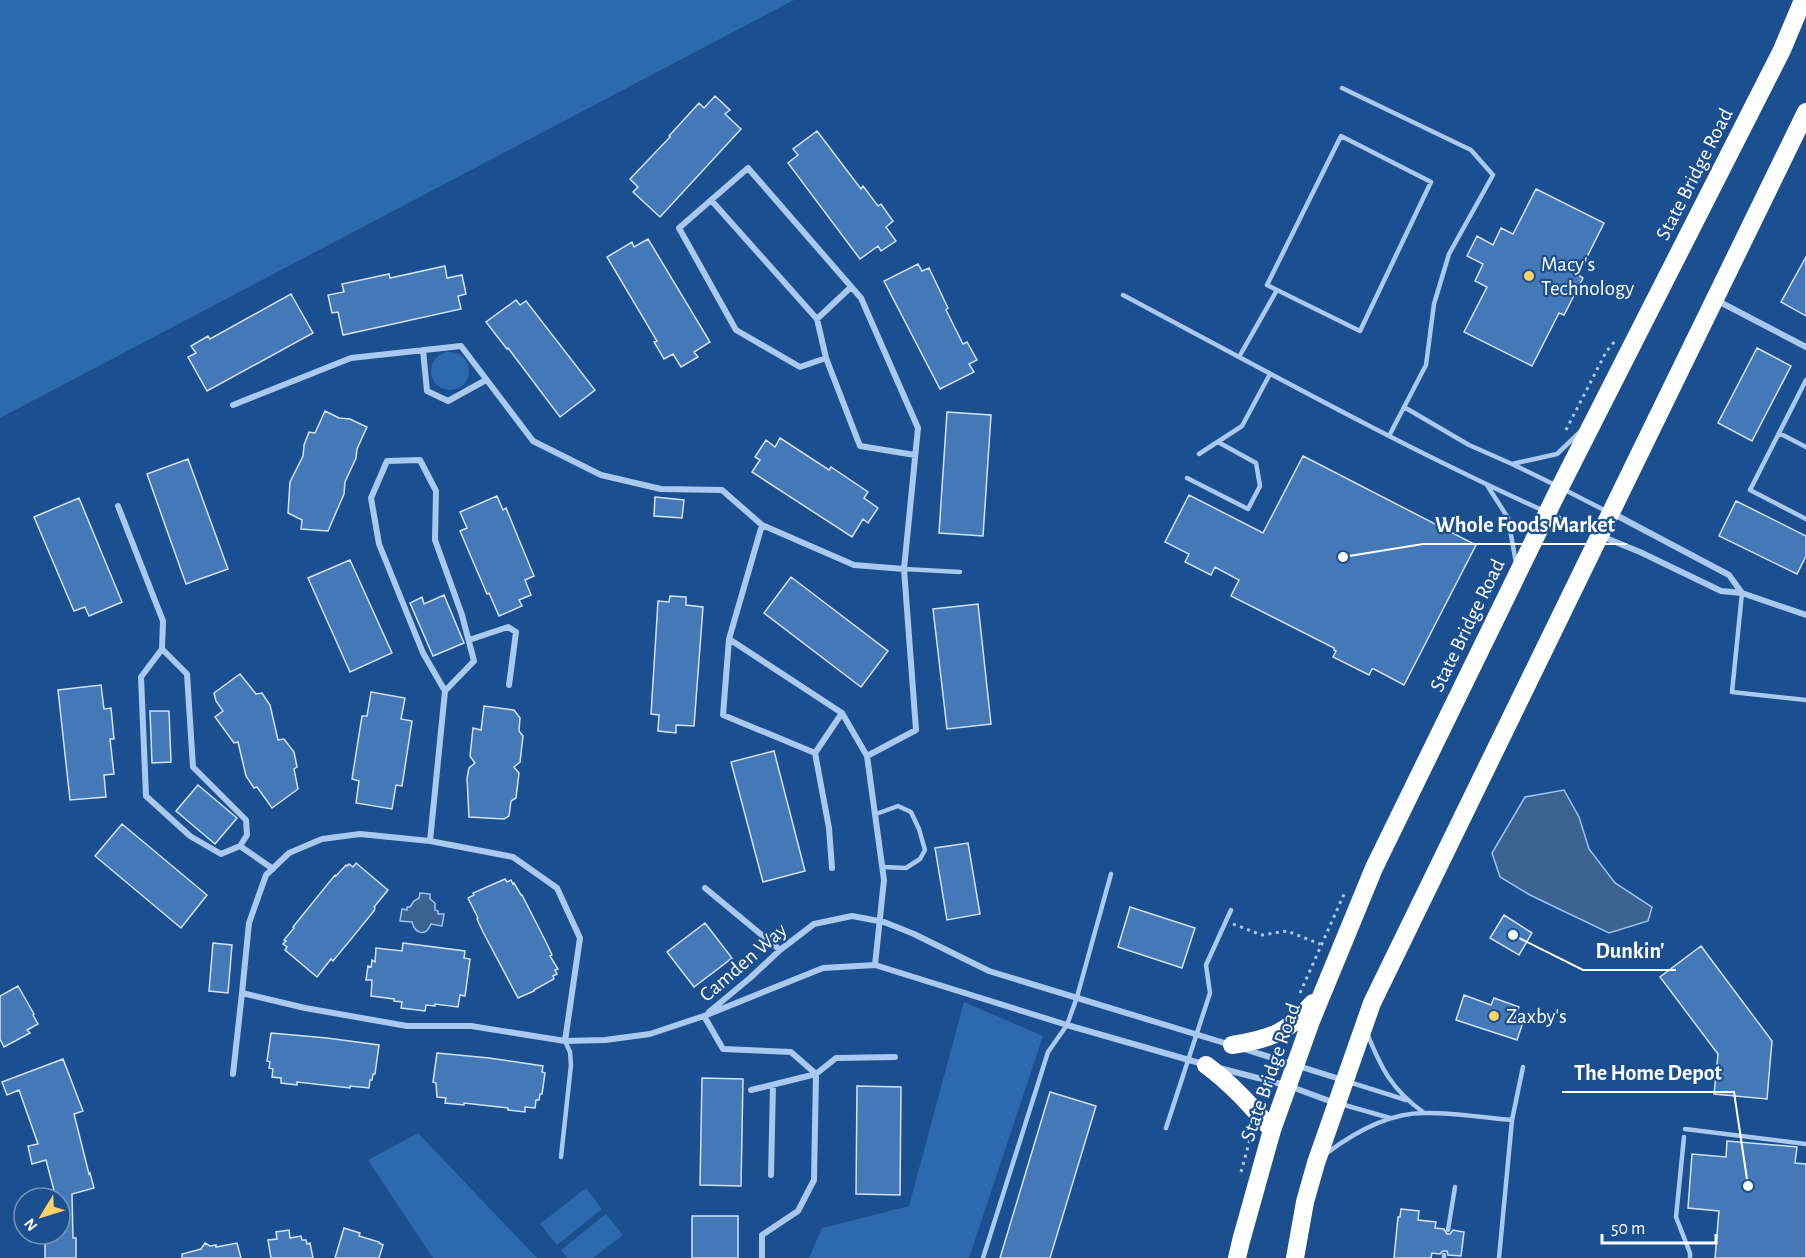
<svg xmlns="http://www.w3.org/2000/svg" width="1806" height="1258" font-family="'Alegreya Sans',sans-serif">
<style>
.green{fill:#2e69ad}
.water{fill:#3c6290;stroke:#9cc4f0;stroke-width:1.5}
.building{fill:#4478b7;stroke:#cfe3fa;stroke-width:1.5}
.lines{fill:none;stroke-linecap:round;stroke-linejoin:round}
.path{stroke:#a9c9ee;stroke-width:3;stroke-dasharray:3 4.5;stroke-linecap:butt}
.lane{stroke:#a9c9ee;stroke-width:4.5}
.street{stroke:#a9c9ee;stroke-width:6}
.highway{stroke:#fff;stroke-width:18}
.poi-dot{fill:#ffd166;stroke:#1b4f8f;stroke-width:2}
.labels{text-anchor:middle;stroke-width:4.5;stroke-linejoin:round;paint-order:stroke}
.street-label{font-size:21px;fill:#fff;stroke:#1b4f8f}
.poi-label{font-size:21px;fill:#fff;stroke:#1b4f8f;text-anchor:start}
.leader{fill:none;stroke:#fff;stroke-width:2}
.callout-dot{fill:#fff;stroke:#1b4f8f;stroke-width:2}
.callout-label{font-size:22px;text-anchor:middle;font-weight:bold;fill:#fff;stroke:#1b4f8f;stroke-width:4.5;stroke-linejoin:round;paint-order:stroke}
</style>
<rect width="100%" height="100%" fill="#1b4f8f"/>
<!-- green -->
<path class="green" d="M0,0h794l-794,418z
M431 371a19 19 0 1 1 38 0a19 19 0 1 1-38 0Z
M964,1002l79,34 -74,222h-160l13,-30 87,-22z
M418,1133l119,125h-104l-65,-98z
M586,1188l16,21 -45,36 -17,-21z
M606,1214l17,21 -30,23h-26l-6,-8z"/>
<!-- water -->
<path class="water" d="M1564,790l15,27 10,32 26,34 37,24 -4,14 -39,12 -79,-38 -30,-18 -8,-24 33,-56z
M420,893l10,1v5l5,4v7l3,1v3h6l-2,12 -11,-2c-5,13 -16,10 -19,-2l-12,-1 2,-12 5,1v-3h3l4,-6 5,-3z"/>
<!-- building -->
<path class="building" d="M715,96l15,14 -5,4 16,15 -81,88 -27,-25 5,-5 -8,-8 40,-42 -1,-1 30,-33 5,5z
M817,131l44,58 2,-3 15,20 3,-2 12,17 -7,6 10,14 -15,10 -3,-5 -18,13 -72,-96 10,-8 -5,-6z
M1536,189l68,34 -26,52 5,3 -19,37 -5,-2 -27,53 -68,-34 23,-45 -12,-6 8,-17 -16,-8 10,-20 16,9 8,-17 12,6z
M648,239l62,103 -16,10 4,5 -17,10 -8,-13 -9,5 -10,-17 3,-1 -50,-84 25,-15 2,5z
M1806,257v59l-25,-14z
M918,264l4,7 7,-3 19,40 -2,2 17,34 4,-2 10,18 -8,4 5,8 -34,17 -56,-108z
M445,266l2,12 15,-3 4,19 -8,2 3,13 -118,26 -5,-23 -6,1 -4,-18 16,-3 -2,-8 47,-10 1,4z
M291,294l22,39 -106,58 -19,-34 8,-4 -5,-7 17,-10 2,3z
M516,300l4,5 6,-4 69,89 -35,27 -52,-69 -1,1 -21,-27z
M1757,348l34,18 -39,75 -34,-18z
M325,411l14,7 11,1 17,8 -10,22 -1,9 -11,24 -1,12 -16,37 -27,-2 1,-9 -14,-7 2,-31 13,-26 1,-11 5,-13 6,1z
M947,412l44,3 -8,121 -44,-3z
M780,438l49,32 2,-3 37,25 -4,6 14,10 -10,15 -5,-4 -11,18 -100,-65 8,-12 -5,-3 11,-17 9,7z
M1303,456l173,89 -72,140 -30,-16h-2l-3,6 -36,-18 3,-6 -2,-1v-2l-103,-52 8,-16 -24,-13 -4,8 -26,-13 4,-8 -24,-12 24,-47 74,38z
M188,459l40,110 -42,15 -39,-110z
M497,496l6,14 3,-2 28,68 -9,4 6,15 -12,5 3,6 -23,10 -10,-23 -2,1 -27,-63 7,-3 -7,-16z
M655,497l29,3 -2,18 -28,-2z
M79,498l43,104 -33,14 -4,-9 -11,4 -40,-94z
M1736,501l70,35v20l-9,18 -78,-38z
M350,560l42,93 -42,19 -42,-94z
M791,577l97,74 -27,36 -97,-74z
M444,595l20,48 -31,13 -23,-53 12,-6 2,7z
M670,596l16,1v8l17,2 -9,119 -18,-1v8l-18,-2 1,-16 -8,-1 7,-113 11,1z
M978,604l13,120 -44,5 -14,-120z
M240,674l16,20 6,-1 8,12 8,35 6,-1 10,13 3,15 -3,2 4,20 -26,19 -15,-21 -3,1 -8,-12 -8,-34 -4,1 -19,-26 8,-6 -7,-10 -2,-8z
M101,685l3,24 7,-1 3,31h-4l4,35 -10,1 2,22 -36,3 -12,-110z
M371,692l34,6 -4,21 11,2 -10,65 -6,-1 -4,24 -36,-6 3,-22 -7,-2 10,-63h5z
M484,706l30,4 6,8 -1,13 4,5 -3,26 -6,5 5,6 -3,25 -5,3 -2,15 -5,3 -35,-2 -2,-39 2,-10 6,-5 -5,-7 3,-28 8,2z
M150,711h19l2,51 -19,1z
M774,751l31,120 -42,11 -32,-120z
M198,785l39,33 -22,26 -39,-33z
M122,824l85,71 -26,33 -86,-72z
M968,843l12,71 -33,6 -12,-72z
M356,863l32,27 -14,17 1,1 -1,3 -27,33 -14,17 -2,-2 -14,18 -32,-27 2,-3 -4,-3 3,-3 -2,-1 10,-12 -1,-1 42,-52 1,1 10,-11 1,1 2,-2 4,3z
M505,879l2,3 4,-2 2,4 1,-1 7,12h1l24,47 6,13 -2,1 8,13 -3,1 2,4 -4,2 1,3 -20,11v1l-16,7 -35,-66 -6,-13 1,-1 -10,-20 6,-3 -1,-2z
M1130,907l65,21 -13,40 -64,-21z
M1504,915l28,18 -13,22 -29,-17z
M705,923l27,35 -38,29 -27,-35z
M213,943l19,2 -4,48 -19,-2z
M403,943l62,8 -1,7 6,1 -5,37 -5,-1 -2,12 -23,-3v2l-9,-1 -1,6 -24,-3 1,-6 -8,-1v-2l-23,-3 1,-16h-6l2,-14 3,1 1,-7 3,2 1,-14 26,3z
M1701,946l71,95 -5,58 -53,-5 4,-40 -58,-77z
M18,986l16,28 -1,1 5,9 -11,6 3,3 -26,14 -4,-8v-43z
M1464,995l27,10 3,-7 25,9 -5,13 9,2 -6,18 -61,-20z
M271,1033l56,5 52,7 -4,29h-2l-1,6h-2l-1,8 -19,-2v2l-53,-6v3l-16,-2v-5l-9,-1 1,-8 -4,-1 1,-6 -3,-1z
M437,1053l52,5 54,8 -1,6 3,1 -3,21h-2l-1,6h-3l-1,8 -10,-1v5l-17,-2v-2l-44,-5v2l-19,-2 1,-5 -9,-1 -1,-14 -3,-1z
M63,1059l20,52 -9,3 15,60 1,-1 4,15 -22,6 1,44h3v20h-31v-24h15v-37l-4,1 -10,-38 -14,4 -4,-18 10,-2 -19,-54 -12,5 -5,-13z
M702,1078l41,1 -2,107 -41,-1z
M857,1086l44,1 -1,108 -44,-1z
M1050,1092l46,14 -46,152h-50z
M1727,1141l70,6 -2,16 11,1v94h-91l4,-47 -31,-3 4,-54 34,3z
M1401,1209l18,2 -1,9 18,2 -1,6 9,1 3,5h3l3,-4 11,2 -3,24 -13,-1 -1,-4h-4l-3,3 -8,-1 -1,5h-37l4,-41h2z
M692,1216h46v42h-46z
M344,1228l16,5 -1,3 20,6v1l4,2 -4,13h-44z
M289,1230l1,8 11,-2 1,4h4l1,4 3,-1 3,15h-42l-3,-18 9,-1 -1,-7z
M205,1243l5,3 6,-1v2l21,-4 4,15h-59v-4l19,-5z"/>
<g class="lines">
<!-- path -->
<path class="path" d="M1566,430l40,-78 9,-11
M1233,924l29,11 25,-4 33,13
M1300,993l45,-101
M1241,1172l11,-40"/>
<!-- lane -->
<path class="lane" d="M1342,88l129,62 22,25 -44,79 -15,50 -8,61 -37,71
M1123,295c139,74 276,150 419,215
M1239,357l38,-67 83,41 71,-149 -90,-46 -74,149 10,5
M1806,380l-56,110 56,29
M1404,407l65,38 43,19 45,-10 23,-22
M1779,433l27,14
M1199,454l43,-28 28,-52
M1512,464l43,21
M1187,478l61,31 12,-23 -4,-23 -38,-21
M1487,485l21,33 8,45
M1563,489l43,22
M1550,514l45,19
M904,569l56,3
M1742,593l-10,99 74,8
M876,814l22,-8 13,6 8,17 6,21 -5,9 -14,9 -23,-1
M1367,1033c14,35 25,57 56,79
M1349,1082l57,18
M1341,1104l49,14
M1166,1128l44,-135 -4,-28 25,-55
M1685,1129l121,15
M1684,1137l-8,80 14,36v5
M1327,1153c28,-21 61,-40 97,-40 27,-1 61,5 88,7
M561,1157l10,-92 -1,-13 -5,-11
M1448,1230l7,-43
M983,1258l65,-206 19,-27 10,-28 34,-123
M1444,1258v-3
M1499,1258l13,-138 11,-53"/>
<!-- street -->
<path class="street" d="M711,200l106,119
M1716,300l90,47
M423,350l4,41 21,10 38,-21
M826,358l-9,-39 34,-32
M233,405l118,-47 110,-12 72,95 68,34 60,14 61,1 40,35
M118,506l45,115 -1,28 -21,28 5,119 44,40 31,18 19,-8 33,23
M1614,514l115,61 13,18
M1601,536l39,16 81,39 21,2 64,22
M729,639l-6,76 92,38 27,-40
M469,640l39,-13 8,5 -7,53
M162,649l25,25 6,93 53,53 1,15 -7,11
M445,691l-22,-38 -44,-109 -8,-46 16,-37 33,-1 16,31 -1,49 27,75 12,46 -29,30 -15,150 83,16 44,31 23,50 -15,103 40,-1 45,-6 54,-18 119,-48 52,-3 192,60 136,39
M815,753l14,75 3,40
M867,756l-25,-43 -113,-74 33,-114 92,40 50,4
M430,841l-70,-7 -38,5 -33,14 -23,22 -17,48 -7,70 63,15 102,18h64l94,15
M705,888l75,62
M875,965l9,-85 -17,-124 49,-26 -12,-161 14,-141 -57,-130 -113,-130 -69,60 57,102 64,37 26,-9 34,88 55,9
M709,1012l41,-34 30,-28 34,-26 38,-8 32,6 30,12 75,37 242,74
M704,1016l19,33 68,3 25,22 -2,106 -16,31 -36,24v23
M1244,1049l99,31
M1219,1068l70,18 46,17
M233,1074l9,-81
M751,1090l65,-16 20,-16 59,-1
M771,1175l2,-90"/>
<!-- highway -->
<path class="highway" d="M1232,1045c39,-6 55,-12 81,-42
M1206,1065c26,19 45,41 66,65
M1237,1258l4,-17 31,-111 39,-109 63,-153 181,-371 227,-447 21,-50
M1295,1258l10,-56 11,-39 56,-160 434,-891"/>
</g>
<!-- markers -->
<g class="poi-dot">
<circle cx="1529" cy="276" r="6"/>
<circle cx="1494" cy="1016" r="6"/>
</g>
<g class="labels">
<!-- street labels -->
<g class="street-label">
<text transform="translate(1694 174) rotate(-63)" y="7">State Bridge Road</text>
<text transform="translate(1467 625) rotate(-64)" y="7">State Bridge Road</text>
<text transform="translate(743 962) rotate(-41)" y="7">Camden Way</text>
<text transform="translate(1270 1072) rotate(-71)" y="7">State Bridge Road</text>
</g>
<!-- poi labels -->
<g class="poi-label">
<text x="1541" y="271">Macy's<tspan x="1541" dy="24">Technology</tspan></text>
<text x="1506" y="1023">Zaxby's</text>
</g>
</g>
<!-- callouts -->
<path class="leader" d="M1343 557L1423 544H1627M1513 935L1583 970H1676M1748 1186L1734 1092H1562"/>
<g class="callout-dot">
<circle cx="1343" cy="557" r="6"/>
<circle cx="1513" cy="935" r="6"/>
<circle cx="1748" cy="1186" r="6"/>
</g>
<g class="callout-label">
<text x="1525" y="532">Whole Foods Market</text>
<text x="1630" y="958">Dunkin'</text>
<text x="1648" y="1080">The Home Depot</text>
</g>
<!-- north arrow -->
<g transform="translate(42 1216) rotate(232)"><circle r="28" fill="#1b4f8f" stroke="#7695bc" stroke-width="1.5"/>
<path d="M0-4.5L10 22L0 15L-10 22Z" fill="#ffd166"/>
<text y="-9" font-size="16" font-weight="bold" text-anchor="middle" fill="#ffffff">N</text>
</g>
<!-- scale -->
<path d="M1602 1234v9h114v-9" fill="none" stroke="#ffffff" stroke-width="3"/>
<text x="1611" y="1234" font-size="18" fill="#ffffff" stroke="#1b4f8f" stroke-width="4.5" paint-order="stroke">50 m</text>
</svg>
